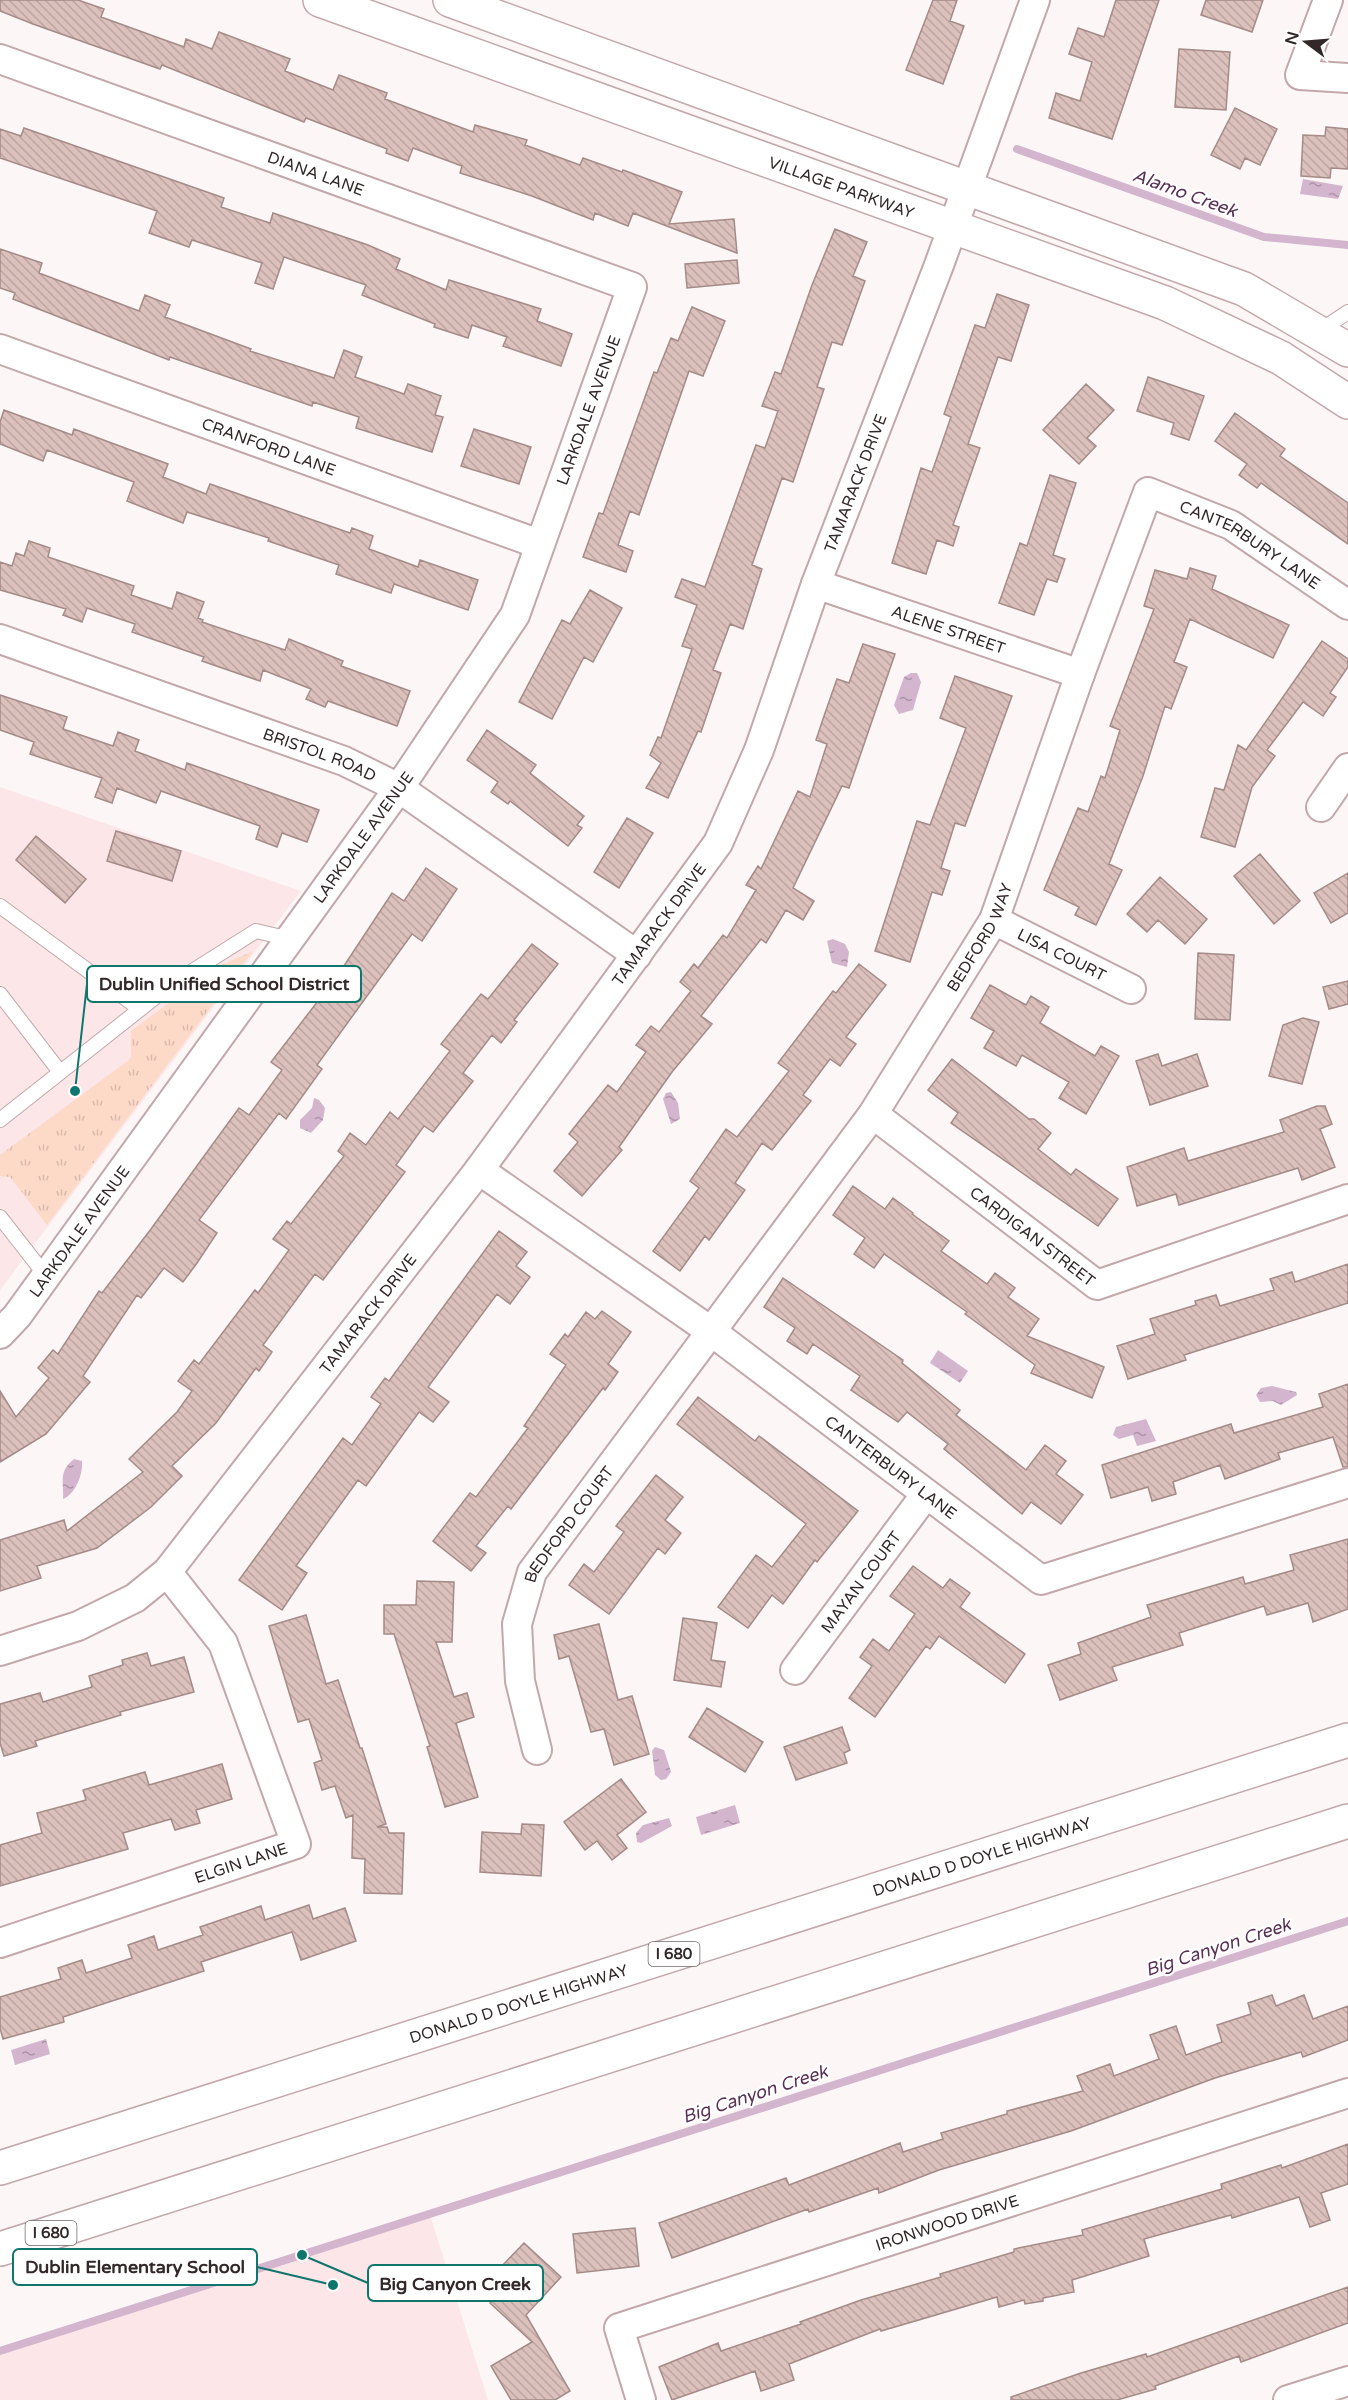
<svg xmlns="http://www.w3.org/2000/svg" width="1348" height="2400" font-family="'Varela Round',sans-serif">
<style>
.built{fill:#fce6e8}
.grass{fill:url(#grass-tufts)}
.water{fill:url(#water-ripples)}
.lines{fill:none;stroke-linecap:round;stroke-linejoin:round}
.stream{stroke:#d3b5ce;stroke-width:8}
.building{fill:url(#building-back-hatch);stroke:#a48b87;stroke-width:1.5}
.lane-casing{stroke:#c2a8ab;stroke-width:16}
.street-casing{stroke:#c2a8ab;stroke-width:32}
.secondary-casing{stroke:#c2a8ab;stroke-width:36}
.highway-casing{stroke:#c2a8ab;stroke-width:36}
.lane{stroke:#fff;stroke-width:14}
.street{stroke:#fff;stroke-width:28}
.secondary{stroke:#fff;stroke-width:33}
.highway{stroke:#fff;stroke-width:33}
.labels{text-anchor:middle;stroke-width:4.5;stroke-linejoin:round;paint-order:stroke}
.shield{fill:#fff;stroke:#706869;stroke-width:1.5}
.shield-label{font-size:15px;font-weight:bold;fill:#322829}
.street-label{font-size:16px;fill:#322829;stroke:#fff}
.water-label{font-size:18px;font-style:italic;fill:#593154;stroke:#fff}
.leader{fill:none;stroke:#0f766e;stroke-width:2}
.callout-dot{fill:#0f766e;stroke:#fff;stroke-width:2}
.callout{fill:#fff;stroke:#0f766e;stroke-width:2}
.callout-label{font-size:18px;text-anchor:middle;font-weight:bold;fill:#322829}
</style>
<defs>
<pattern id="grass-tufts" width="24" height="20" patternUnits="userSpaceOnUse" patternTransform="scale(1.5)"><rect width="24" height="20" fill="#fdd9c7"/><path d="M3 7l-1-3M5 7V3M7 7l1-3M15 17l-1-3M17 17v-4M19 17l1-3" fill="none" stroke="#d9baab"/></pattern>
<pattern id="water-ripples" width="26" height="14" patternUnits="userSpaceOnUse" patternTransform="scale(1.5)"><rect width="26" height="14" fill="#d3b5ce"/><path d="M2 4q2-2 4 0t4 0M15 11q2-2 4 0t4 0" fill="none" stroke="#ac93a7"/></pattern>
<pattern id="building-back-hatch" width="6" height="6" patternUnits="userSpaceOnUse" patternTransform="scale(1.5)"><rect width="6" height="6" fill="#dbc0bc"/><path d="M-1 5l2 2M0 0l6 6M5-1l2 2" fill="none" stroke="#bca5a2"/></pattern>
</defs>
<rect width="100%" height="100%" fill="#fcf6f6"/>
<!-- built -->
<path class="built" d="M0,787l301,104 -301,399z
M430,2215l58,185h-488v-45z"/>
<!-- grass -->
<path class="grass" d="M253,951l-206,274 -37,-48 -10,-1v-21l129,-95 2,-3v-26l88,-65z"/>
<!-- water -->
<path class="water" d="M1303,179l40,7 -5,13 -38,-5z
M911,673h6l4,9 -8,28 -14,4 -5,-9 10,-28z
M833,939l12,5 4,8 -2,15 -15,-4 -5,-22z
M671,1092l7,11 2,16 -9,5 -8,-25 3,-6z
M314,1098l5,2 6,8 -2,12 -12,13 -11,-5v-8l12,-12z
M938,1350l30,21 -8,12 -30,-20z
M1272,1386l24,6 1,3 -16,10 -8,-4 -13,1 -4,-7 5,-7z
M1146,1419l10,22 -19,5 -4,-11 -14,4 -6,-4 3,-8z
M74,1459l8,2c1,13 -6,33 -19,38 1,-18 -5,-27 11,-40z
M655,1747l9,3 7,22 -5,7 -5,1 -6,-5 -3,-24z
M735,1805l5,18 -39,12 -5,-18z
M669,1818l3,8 -31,17 -4,-1 -1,-9 7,-8z
M46,2039l4,15 -35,11 -4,-15z"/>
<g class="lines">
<!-- stream -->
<path class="stream" d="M1017,149l247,88 84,8
M0,2351l1348,-430"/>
</g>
<!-- building -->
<path class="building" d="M0,0h78l26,9 -3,8 83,30 2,-8 26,10 7,-17 71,27 -5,12 48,19 6,-15 48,18 -2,6 88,33 2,-7 52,15 -2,5 55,20 3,-7 39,14 1,-2 59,22 -13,32 65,-5 3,34 -104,-40 -5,13 -33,-13 -2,7 -61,-24 -72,-23 2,-7 -49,-18 -5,13 -22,-8 1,-4 -81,-31 -2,4 -142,-57 -2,4 -127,-45 -33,-13z
M933,0h24l-7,21 14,5 -21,58 -37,-14z
M1116,0h43l-47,139 -63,-21 7,-25 24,8 12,-39 -23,-8 9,-26 26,9z
M1206,0h57l-11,32 -51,-17z
M1179,49l51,3 -4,58 -51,-3z
M1235,108l42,21 -17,36 -15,-7 -5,11 -29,-14z
M1326,127l22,2v40l-17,-1 -1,10 -29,-2 2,-41 22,1z
M24,128l200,70 -3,9 49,16 3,-10 95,32 32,14 -4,10 50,21 3,-10 92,29 -4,12 35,13 -11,32 -58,-20 4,-9 -35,-12 -4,13 -34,-11 1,-3 -73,-29 4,-10 -82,-28 -11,32 -18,-6 7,-20 -70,-23 -3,7 -40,-14 8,-22 -157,-53v-29l21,7z
M835,229l32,13 -14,34 12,5 -23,64 -10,-3 -15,45 7,2 -31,93 -11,-4 -17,49 -13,38 10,4 -19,60 -13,-5 -17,46 8,3 -20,59 -3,-1 -30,67 -22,-10 15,-25 -11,-8 8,-18 3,1 31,-89 -10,-3 15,-41 -22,-8 7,-18 23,8 51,-142 9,3 13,-37 -16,-5 13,-34 6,2 31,-89z
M0,249l42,14 -3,10 100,38 6,-16 25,10 -5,12 86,32 -1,2 84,27 10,-28 18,7 -7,20 49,17 4,-10 33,12 -6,19 8,2 -11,35 -76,-24 3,-11 -46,-15 -1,4 -142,-49 -1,3 -156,-61 2,-6 -15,-5z
M737,260l2,23 -52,5 -2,-24z
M997,294l32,11 -18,56 -13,-4 -30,87 12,4 -27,77 6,2 -6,19 -16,-6 -11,34 -34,-11 29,-95 11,4 19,-55 -7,-3 31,-89 10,3z
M692,307l33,14 -22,55 -14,-5 -50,144 -9,-4 -12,34 15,6 -7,21 -43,-15 16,-44 4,1 51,-142 3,1 14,-35 7,3z
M1148,377l56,19 -15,44 -18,-6 3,-11 -37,-12z
M1086,384l28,26 -27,28 9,8 -17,18 -36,-34z
M4,410l68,25 2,-6 94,35 -5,13 43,17 4,-10 140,49 2,-5 21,8 -4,13 49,18 2,-7 58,20 -10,30 -74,-26 -3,9 -55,-19 3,-9 -71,-24 1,-3 -82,-26 -4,11 -56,-22 7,-19 -87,-32 -4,11 -43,-17v-22z
M1235,413l50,36 -5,7 68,47v41l-87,-61 -4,5 -18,-13 8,-11 -32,-23z
M474,429l57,18 -12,37 -58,-18z
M1050,475l26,8 -23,72 12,4 -8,23 -10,-3 -13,36 -35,-12 21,-60 7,3z
M29,541l21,7 -2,9 86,29 -3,9 41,14 5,-17 27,10 -6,16 5,2 -1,2 83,28 4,-11 54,22 -2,5 69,25 -13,35 -69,-25 -3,6 -19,-8 5,-10 -48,-19 -3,11 -58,-20 2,-4 -72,-25 3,-8 -48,-16 -5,14 -19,-7 3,-6 -66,-19v-28l12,4 4,-13 8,3z
M1190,568l26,8 -4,13 77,36 -16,33 -83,-39 -16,43 13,5 -16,42 -6,-3 -22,70 -34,88 13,6 -26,55 -21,-10 4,-8 -35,-17 34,-82 10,4 13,-36 4,2 15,-48 -10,-4 44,-117 -10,-3 11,-36 32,9z
M590,590l32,18 -29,54 -9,-5 -32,62 -33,-17 43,-82 8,4z
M1322,641l26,18v8l-18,26 6,4 -13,19 -20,-14 -36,48 8,6 -23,31 -17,60 -34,-10 14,-49 9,2 14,-45 8,5z
M863,644l32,10 -46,134 -7,-2 -49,102 21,13 -11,19 -17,-10 -20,33 -5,-4 -60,77 11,8 -40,48 -53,75 3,3 -40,46 -28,-25 24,-29 -9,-8 39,-49 9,7 29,-40 -10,-7 15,-19 8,6 32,-41 -11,-9 14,-18 4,4 25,-33 4,3 29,-48 -10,-5 12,-19 3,3 37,-78 12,6 17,-53 -11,-4 8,-24 13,-37 12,4z
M955,676l57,20 -47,130 -10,-3 -14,45 9,3 -8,24 -10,-3 -22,70 -35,-11 42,-130 13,4 33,-89 3,-8 -26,-10z
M0,695l67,22 -4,12 50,17 5,-14 21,8 -4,11 50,19 2,-7 132,47 -12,32 -25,-9 -5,14 -21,-8 4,-13 -99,-35 -5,12 -39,-15 -5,15 -17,-6 7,-19 -72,-24 4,-12 -34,-12z
M487,730l49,35 -6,8 54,43 -7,9 5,3 -14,18 -58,-45 -2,3 -17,-12 7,-10 -31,-22z
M627,818l26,15 -34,55 -25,-16z
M116,831l65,20 -9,30 -65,-20z
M36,836l50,43 -21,24 -49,-43z
M1260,854l40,47 -26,23 -40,-48z
M426,868l31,21 -35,52 -10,-7 -95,131 5,4 -36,50 -7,-6 -80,107 18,13 -20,30 -14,19 -19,-14 -23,30 -4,-3 -54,81 7,6 -44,52 -46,28v-71l16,26 33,-39 -11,-10 15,-18 5,4 41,-63 3,2 49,-64 88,-121 10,7 33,-45 -11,-8 67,-87 54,-82 12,8z
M1348,873v40l-17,10 -17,-30z
M1160,877l47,42 -22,25 -27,-24 -11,12 -20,-18z
M532,944l26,20 -44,56 3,2 -16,21 -9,-8 -29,38 10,8 -40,51 -9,-6 -28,39 9,7 -82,108 -8,-6 -52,71 9,7 -13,19 -3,-3 -40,55 -44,43 10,10 -31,31 -54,41 -60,18 4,12 -41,13v-51l64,-20 3,11 76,-59 -14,-13 48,-47 15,-21 -14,-10 16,-21 5,4 56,-74 3,3 31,-43 -16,-11 14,-18 4,3 53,-68 -6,-5 12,-18 16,12 24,-33 8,7 52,-68 -9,-7 40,-50 7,5z
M1198,953l36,2 -4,65 -35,-1z
M859,964l27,21 -40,52 10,7 -16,22 -10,-7 -27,36 8,6 -39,49 -10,-7 -27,40 10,7 -36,50 -4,-4 -25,35 -27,-20 46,-63 -9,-7 36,-52 11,8 52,-66 -11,-8 55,-72 3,2z
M1348,981v23l-19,5 -6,-22z
M990,985l36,20 5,-9 18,11 -9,16 55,33 6,-10 18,10 -33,58 -27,-16 10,-16 -47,-27 -6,11 -32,-18 10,-17 -23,-13z
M1303,1018l16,4 -17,62 -33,-8 14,-51z
M1158,1054l4,12 35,-12 11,32 -58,19 -14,-44z
M952,1059l77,60h5l17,14 -13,16 33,26 5,-6 42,30 -20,27 -147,-103 7,-10 -30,-23z
M1317,1106h8l7,18 -12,5 15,38 -33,13 -4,-12 -119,37 -3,-11 -39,12 -10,-39 57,-19 4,13 96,-29 -4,-12z
M853,1186l32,23 8,-11 20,15 -1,1 37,27 -8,10 46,33 8,-11 20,15 -7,9 31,22 -12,17 77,31 -12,31 -61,-25 4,-8 -70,-51 2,-2 -83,-58 -10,14 -20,-14 11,-16 -32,-23z
M499,1231l28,21 -11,14 14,11 -20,27 -13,-10 -69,93 21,15 -16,20 -14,-10 -53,74 -8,-6 -62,86 11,7 -25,37 -43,-30 104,-142 9,7 29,-41 -10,-7 14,-19 4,3z
M1348,1264v39l-164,52 2,5 -58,19 -11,-33 38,-12 -5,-15 46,-14 -1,-4 21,-6 4,11 54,-16 -4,-11 22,-7 3,10z
M783,1278l120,82 -1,3 58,47 -4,5 70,55 19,-25 21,16 -10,13 27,21 -22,29 -30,-22 -9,12 -78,-65 4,-5 -41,-32 -9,10 -47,-32 9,-14 -47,-32 -6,10 -20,-13 8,-13 -31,-21z
M602,1311l29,21 -23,32 10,8 -13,18 -2,-2 -92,121 -3,-3 -32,40 10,7 -15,18 -38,-30 37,-48 6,4 52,-69 -4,-2 42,-61 -16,-11 15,-20 3,3 18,-25 9,7z
M1348,1384v83h-5l-10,-30 -55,16 2,6 -55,20 -5,-14 -47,17 3,12 -24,7 -4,-14 -37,11 -9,-33 129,-41 3,9 89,-26 -4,-13z
M698,1397l57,44 4,-5 99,75 -41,51 -2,-2 -32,44 -11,-9 -24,33 -30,-21 38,-52 16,12 34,-43 -129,-100z
M656,1475l27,22 -18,23 16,13 -16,21 -7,-6 -49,66 -40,-29 15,-21 10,8 30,-40 -8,-6z
M1348,1539v70l-35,13 -5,-19 -41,12 -3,-9 -85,27 4,12 -71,22 5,13 -57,20 -12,-35 33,-11 -3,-11 73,-26 -4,-12 96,-28 2,7 49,-14 -4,-15z
M913,1566l30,22 7,-9 20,14 -10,14 65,47 -20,29 -66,-47 -9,13 -4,-3 -51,71 -26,-19 23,-32 -12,-9 13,-18 16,12 26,-37 -25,-18z
M417,1581l37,1 -2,60h-16l18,55 13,-4 7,24 -18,6 22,74 -33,10 -18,-60 3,-1 -36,-112h-10v-29h32z
M306,1615l20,69 12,-4 22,68h2l24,76 -9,3h10l2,6h15l-2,61 -38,-1 1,-34 -13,-1 1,-43 -7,3 -11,-32 -13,4 -8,-27 8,-3 -13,-41 -11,3 -29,-96z
M683,1618l34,5 -6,37 14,2 -4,25 -47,-7z
M599,1624l19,76 14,-4 17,58 -35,11 -10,-36 -13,3 -22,-76 -10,3 -5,-24z
M147,1653l4,13 33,-9 10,35 -74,20 1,3 -86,26 2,5 -33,10 -4,-13v-39l40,-11 3,9 49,-15 -3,-11 34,-11 -1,-5z
M707,1708l56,34 -18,30 -56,-35z
M842,1727l8,23 -6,3 3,10 -51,17 -12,-33z
M222,1764l10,35 -36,11 4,13 -25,7 -4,-11 -48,14 5,16 -128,37v-41l42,-12 -5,-20 49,-13 -3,-10 62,-18 4,13z
M621,1779l25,33 -29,23 10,13 -15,12 -15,-19 -12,9 -21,-28z
M522,1824l22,1 -3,51 -61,-4 2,-40 39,2z
M309,1905l4,14 32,-11 11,33 -55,19 -9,-28 -91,30 3,9 -141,46 1,5 -61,17 -3,-11v-31l61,-18 -3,-11 24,-8 4,13 46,-15 -4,-13 26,-9 4,14 45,-15 -3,-8 61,-21 4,14z
M1272,1995l4,11 28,-11 9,24 35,-13v34l-45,17 -2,-5 -86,26 -144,53 -132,39 -60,23 -1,-5 -69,24 -1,-3 -136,49 -13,-35 127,-45 3,7 111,-42 3,9 40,-13 -2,-6 66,-19v-3l76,-20 -6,-15 33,-12 4,12 45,-17 -9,-24 26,-9 10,29 36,-13 -5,-17 34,-11 -3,-11z
M1348,2144v40l-27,9 9,27 -20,7 -11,-30 -67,21 -1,-3 -87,24 5,17 -77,24 2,12 -31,6v3l-18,3 -1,-4 -25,7 -2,-10 -116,34 -1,-2 -91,35 5,16 -33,11 -6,-20 -83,29 -13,-33 59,-24 3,8 80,-27 -1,-2 61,-22 80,-23 -1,-3 74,-22v-3l69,-14 -1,-5 140,-41 -1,-5 60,-19 1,3z
M635,2228l4,38 -62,7 -4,-39z
M524,2243l37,34 -35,38 44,76 -15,9h-44l-20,-34 41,-24 -42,-39 19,-20 -12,-12z
M1348,2287v36l-107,39 -2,-6 -84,30 1,3 -39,11h-106v-3l70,-24 65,-19 1,3z"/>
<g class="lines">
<defs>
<path id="lane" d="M1318,332l30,-20
M0,906l140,103
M0,994l60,78
M0,1120l172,-136 84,-53 34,8
M0,1217l46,59"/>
<g id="street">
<path d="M1328,0l-28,75 48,3"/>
<path id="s1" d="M0,59l632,228 -117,328 -116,173 -382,528 -17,18"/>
<path id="s2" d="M0,349l539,195"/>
<path id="s3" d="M816,584l264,90"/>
<path id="s4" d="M0,639l344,122 55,27 238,167"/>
<path d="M1321,807l27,-39"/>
<path id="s5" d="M994,920l137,69"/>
<path id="s6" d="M873,1114l224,171 251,-86"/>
<path id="s7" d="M479,1170l233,162 329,248 307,-97"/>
<path id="s8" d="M0,1651l78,-25 57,-28 32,-26 312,-402 239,-327 41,-93 57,-166 123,-319 96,-265"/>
<path id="s9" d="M795,1670l131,-176"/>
<path id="s10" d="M537,1750l-17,-69 -3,-57 15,-52 341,-458 121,-194 86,-246 68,-182 83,33 117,80"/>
<path id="s11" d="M0,1943l296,-99 -73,-201 -56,-71"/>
<path id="s12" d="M641,2400l-22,-72 729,-235"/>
<path d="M1288,2400l60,-19"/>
</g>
<g id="secondary">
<path id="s13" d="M320,0l845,303 116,55 67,44"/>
<path d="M450,0l794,289 104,61"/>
</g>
<g id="highway">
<path id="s14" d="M0,2168l1348,-428"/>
<path d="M0,2249l1348,-428"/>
</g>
</defs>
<!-- lane casing -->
<use href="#lane" class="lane-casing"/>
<!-- street casing -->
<use href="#street" class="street-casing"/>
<!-- secondary casing -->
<use href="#secondary" class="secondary-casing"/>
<!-- highway casing -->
<use href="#highway" class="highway-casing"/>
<!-- lane -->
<use href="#lane" class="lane"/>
<!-- street -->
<use href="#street" class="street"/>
<!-- secondary -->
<use href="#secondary" class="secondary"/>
<!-- highway -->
<use href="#highway" class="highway"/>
</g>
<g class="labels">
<!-- shield labels -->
<g class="shield">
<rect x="648.5" y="1942" width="51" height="24" rx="4.5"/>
<rect x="25.5" y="2221" width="51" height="24" rx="4.5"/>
</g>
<g class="shield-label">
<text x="674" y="1959">I 680</text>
<text x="51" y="2238">I 680</text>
</g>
<!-- street labels -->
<g class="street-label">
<text dy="6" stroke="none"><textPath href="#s1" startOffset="336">DIANA LANE</textPath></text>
<text dy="6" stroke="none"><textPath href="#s13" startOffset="554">VILLAGE PARKWAY</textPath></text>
<text transform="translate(588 410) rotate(-70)" y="6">LARKDALE AVENUE</text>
<text dy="6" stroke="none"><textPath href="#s2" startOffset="286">CRANFORD LANE</textPath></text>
<text dy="6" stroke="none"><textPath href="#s8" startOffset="1486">TAMARACK DRIVE</textPath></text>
<text dy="6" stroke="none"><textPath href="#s10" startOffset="1552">CANTERBURY LANE</textPath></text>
<text dy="6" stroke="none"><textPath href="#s3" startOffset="140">ALENE STREET</textPath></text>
<text dy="6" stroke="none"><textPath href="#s4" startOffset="340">BRISTOL ROAD</textPath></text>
<text transform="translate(363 837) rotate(-54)" y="6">LARKDALE AVENUE</text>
<text dy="6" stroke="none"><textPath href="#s8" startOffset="1000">TAMARACK DRIVE</textPath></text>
<text dy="6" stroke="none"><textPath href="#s10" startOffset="960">BEDFORD WAY</textPath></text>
<text dy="6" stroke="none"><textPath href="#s5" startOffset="76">LISA COURT</textPath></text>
<text transform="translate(79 1231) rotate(-54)" y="6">LARKDALE AVENUE</text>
<text dy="6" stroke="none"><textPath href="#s6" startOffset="201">CARDIGAN STREET</textPath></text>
<text dy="6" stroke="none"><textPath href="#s8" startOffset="514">TAMARACK DRIVE</textPath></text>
<text dy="6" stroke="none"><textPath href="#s7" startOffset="508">CANTERBURY LANE</textPath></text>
<text dy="6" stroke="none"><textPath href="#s10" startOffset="242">BEDFORD COURT</textPath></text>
<text dy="6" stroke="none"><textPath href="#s9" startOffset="110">MAYAN COURT</textPath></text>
<text dy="6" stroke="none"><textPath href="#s14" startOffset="1030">DONALD D DOYLE HIGHWAY</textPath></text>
<text dy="6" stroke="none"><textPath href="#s11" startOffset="254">ELGIN LANE</textPath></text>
<text dy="6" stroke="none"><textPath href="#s14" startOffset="544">DONALD D DOYLE HIGHWAY</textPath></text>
<text dy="6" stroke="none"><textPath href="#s12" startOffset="420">IRONWOOD DRIVE</textPath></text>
</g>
<!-- water labels -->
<g class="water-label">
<text transform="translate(1185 193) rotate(20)" y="6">Alamo Creek</text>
<text transform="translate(1218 1947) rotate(-18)" y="6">Big Canyon Creek</text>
<text transform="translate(755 2094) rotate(-18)" y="6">Big Canyon Creek</text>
</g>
</g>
<!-- callouts -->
<path class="leader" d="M75 1091L87 984M333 2285L257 2267M302 2255L368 2283"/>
<g class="callout-dot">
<circle cx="75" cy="1091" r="6"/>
<circle cx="333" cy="2285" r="6"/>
<circle cx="302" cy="2255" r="6"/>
</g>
<g class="callout">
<rect x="87" y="966" width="274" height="36" rx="6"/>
<rect x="13" y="2249" width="244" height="36" rx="6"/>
<rect x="368" y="2265" width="175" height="36" rx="6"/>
</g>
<g class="callout-label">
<text x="224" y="990">Dublin Unified School District</text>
<text x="135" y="2273">Dublin Elementary School</text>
<text x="455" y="2290">Big Canyon Creek</text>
</g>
<!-- north arrow -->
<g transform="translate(1306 42) rotate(286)" stroke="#ffffff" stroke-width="4.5" paint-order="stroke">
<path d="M0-4.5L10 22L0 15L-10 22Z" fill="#322829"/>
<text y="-9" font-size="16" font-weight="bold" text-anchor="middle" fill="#322829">N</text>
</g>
</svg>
